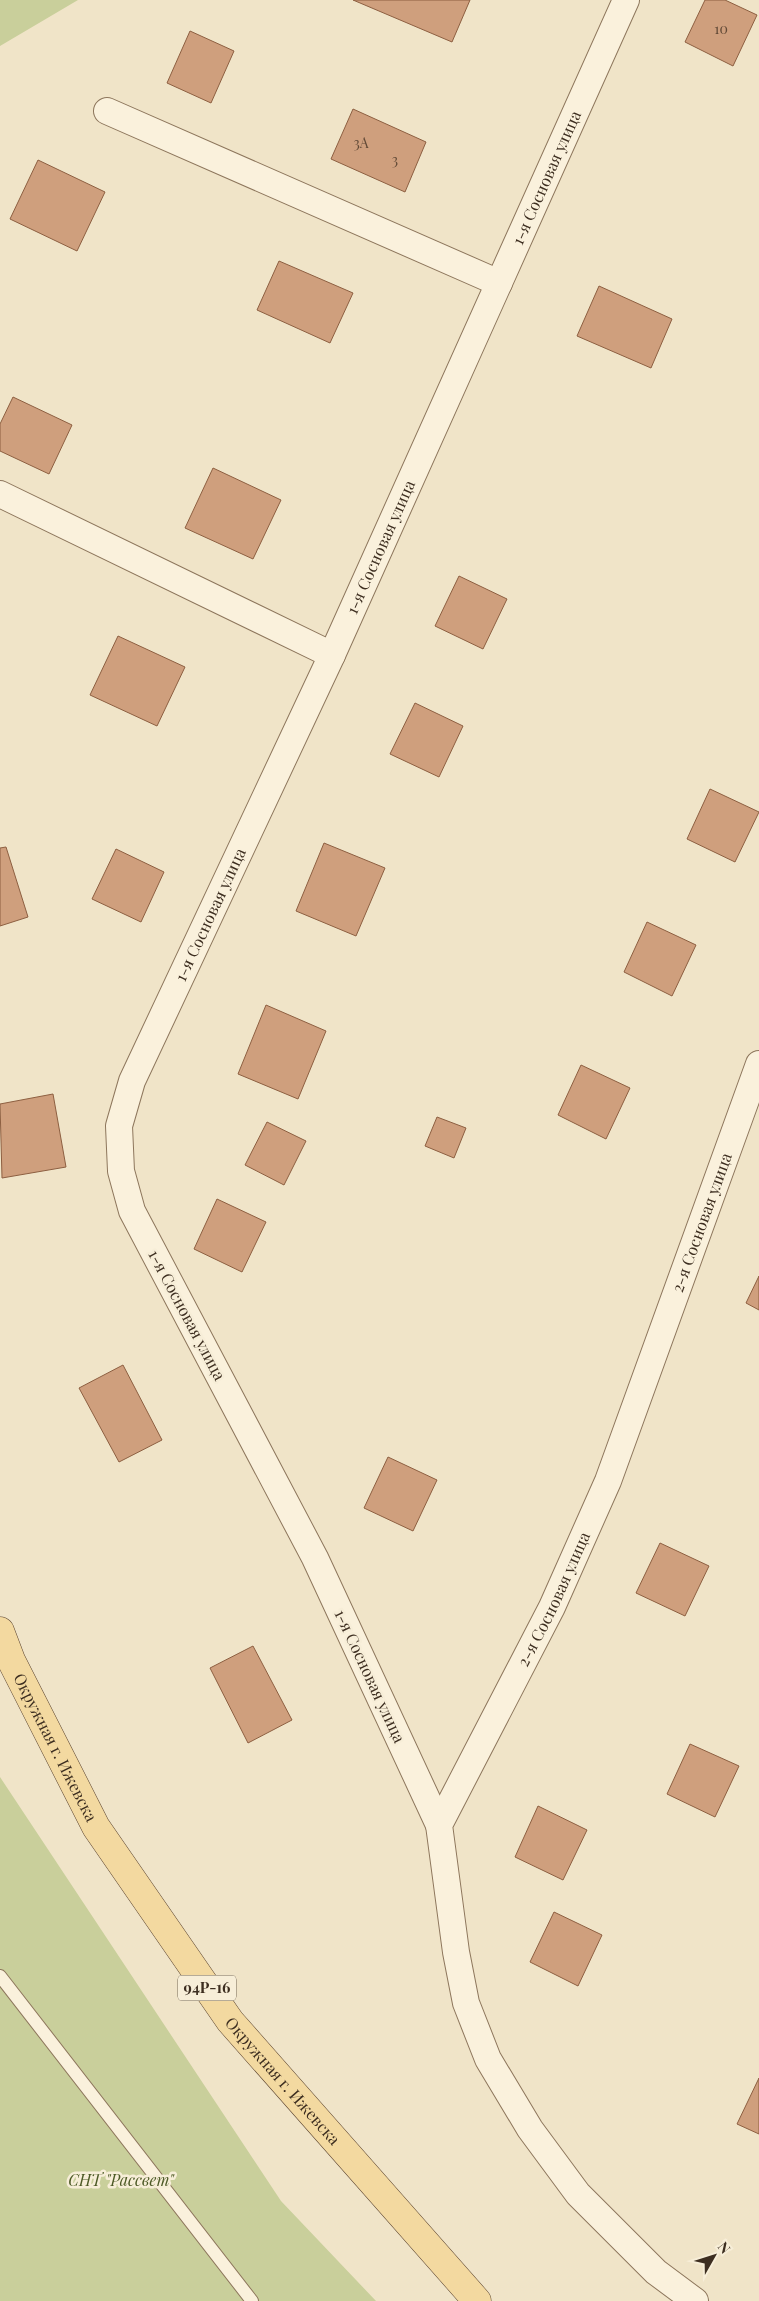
<svg xmlns="http://www.w3.org/2000/svg" width="759" height="2301" font-family="'Playfair Display',serif">
<style>
.green{fill:#c9cf9b}
.building{fill:#cf9f7d;stroke:#8d5f41}
.lines{fill:none;stroke-linecap:round;stroke-linejoin:round}
.lane-casing{stroke:#8d765c;stroke-width:14}
.street-casing{stroke:#8d765c;stroke-width:28}
.primary-casing{stroke:#5b4430;stroke-width:29}
.lane{stroke:#faf1dc;stroke-width:12}
.street{stroke:#faf1dc;stroke-width:26}
.primary{stroke:#f3d9a0;stroke-width:28}
.labels{text-anchor:middle;stroke-width:5;stroke-linejoin:round;paint-order:stroke}
.number-label{font-size:14px;fill:#624a37}
.shield{fill:#f7eed8;stroke:#756857;stroke-width:1}
.shield-label{font-size:15px;font-weight:bold;fill:#3d2e20}
.street-label{font-size:16px;fill:#3d2e20;stroke:#f7eed8}
.park-label{font-size:16px;font-style:italic;fill:#4d5a26;stroke:#f7eed8}
</style>
<rect width="100%" height="100%" fill="#f0e4c8"/>
<!-- green -->
<path class="green" d="M0,0h78l-78,46z
M0,1777l281,424 95,100h-376z"/>
<!-- building -->
<path class="building" d="M353,0h117l-18,42z
M705,0h20l32,15 -24,51 -48,-24z
M190,31l44,20 -23,52 -44,-20z
M353,109l73,33 -21,50 -74,-33z
M38,160l67,32 -28,59 -67,-32z
M279,261l74,32 -23,50 -73,-33z
M599,286l73,33 -21,49 -74,-32z
M13,397l59,28 -23,49 -49,-23v-27z
M213,468l68,32 -28,59 -68,-31z
M459,576l48,23 -24,50 -48,-23z
M118,636l67,31 -28,59 -67,-31z
M415,703l48,23 -24,51 -49,-23z
M710,789l49,23 -24,50 -48,-23z
M324,843l61,25 -29,68 -60,-25z
M6,847l22,70 -28,9v-78z
M116,849l48,23 -23,50 -49,-23z
M647,922l49,23 -24,51 -48,-24z
M266,1005l60,26 -28,68 -60,-25z
M581,1065l49,23 -24,51 -48,-24z
M53,1094l13,73 -64,11 -2,-74z
M437,1117l29,11 -12,30 -29,-12z
M267,1122l39,19 -22,44 -39,-20z
M217,1199l49,23 -24,50 -48,-23z
M759,1276v34l-13,-7z
M123,1365l39,75 -43,22 -40,-74z
M388,1457l49,23 -24,51 -49,-23z
M660,1543l49,23 -24,50 -49,-23z
M253,1646l39,74 -44,23 -38,-75z
M690,1744l49,22 -24,51 -48,-23z
M538,1806l49,24 -24,50 -48,-23z
M554,1912l48,23 -24,51 -48,-24z
M759,2078v56l-22,-10z"/>
<g class="lines">
<defs>
<path id="lane" d="M0,1976l252,325"/>
<g id="street">
<path d="M107,111l392,172"/>
<path d="M0,494l332,161"/>
<path id="s1" d="M439,1825l-124,-267 -183,-347 -11,-40 -2,-45 13,-45 200,-426 294,-655"/>
<path id="s2" d="M695,2301l-39,-29 -78,-78 -48,-65 -42,-70 -22,-56 -10,-51 -17,-127 113,-218 56,-126 151,-417"/>
</g>
<g id="primary">
<path id="s3" d="M0,1631l11,29 85,167 134,194 247,280"/>
</g>
</defs>
<!-- lane casing -->
<use href="#lane" class="lane-casing"/>
<!-- street casing -->
<use href="#street" class="street-casing"/>
<!-- primary casing -->
<use href="#primary" class="primary-casing"/>
<!-- lane -->
<use href="#lane" class="lane"/>
<!-- street -->
<use href="#street" class="street"/>
<!-- primary -->
<use href="#primary" class="primary"/>
</g>
<g class="labels">
<!-- number labels -->
<g class="number-label">
<text x="721" y="34">10</text>
<text x="361" y="148">3А</text>
<text x="395" y="165">3</text>
</g>
<!-- shield labels -->
<rect class="shield" x="178" y="1975.5" width="58" height="25" rx="4"/>
<g class="shield-label">
<text x="207" y="1993">94Р-16</text>
</g>
<!-- street labels -->
<g class="street-label">
<text dy="6" stroke="none"><textPath href="#s1" startOffset="1814">1-я Сосновая улица</textPath></text>
<text dy="6" stroke="none"><textPath href="#s1" startOffset="1409">1-я Сосновая улица</textPath></text>
<text dy="6" stroke="none"><textPath href="#s1" startOffset="1004">1-я Сосновая улица</textPath></text>
<text dy="6" stroke="none"><textPath href="#s2" startOffset="1220">2-я Сосновая улица</textPath></text>
<text transform="translate(187 1315) rotate(62)" y="6">1-я Сосновая улица</text>
<text dy="6" stroke="none"><textPath href="#s2" startOffset="815">2-я Сосновая улица</textPath></text>
<text transform="translate(370 1676) rotate(65)" y="6">1-я Сосновая улица</text>
<text dy="6" stroke="none"><textPath href="#s3" startOffset="129">Окружная г. Ижевска</textPath></text>
<text dy="6" stroke="none"><textPath href="#s3" startOffset="534">Окружная г. Ижевска</textPath></text>
</g>
<!-- park labels -->
<g class="park-label">
<text x="121" y="2186">СНТ "Рассвет"</text>
</g>
</g>
<!-- north arrow -->
<g transform="translate(714 2256) rotate(51)" stroke="#f7eed8" stroke-width="4" paint-order="stroke">
<path d="M0-4L9 19L0 12L-9 19Z" fill="#3d2e20"/>
<text y="-8" font-size="14" font-weight="bold" text-anchor="middle" fill="#3d2e20">N</text>
</g>
</svg>
